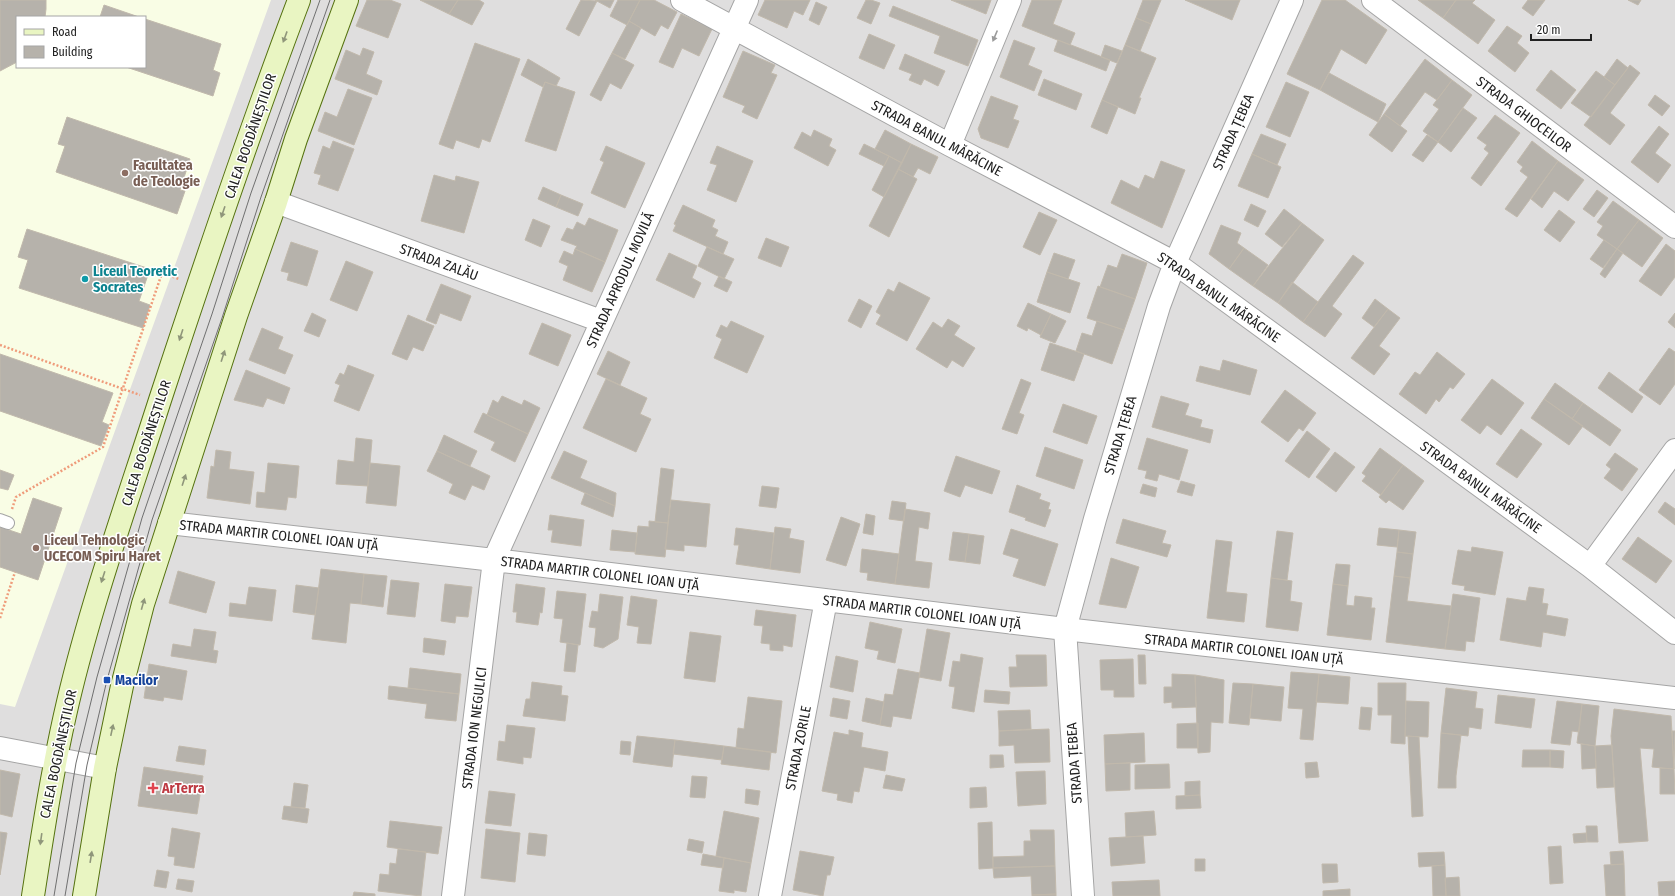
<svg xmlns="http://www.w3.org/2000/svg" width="1675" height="896" font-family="'Fira Sans Condensed',sans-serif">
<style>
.residential{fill:#dfdede;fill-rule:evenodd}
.education{fill:#f9fde5;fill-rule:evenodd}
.building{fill:#b6b2ab;stroke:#c1b9ac}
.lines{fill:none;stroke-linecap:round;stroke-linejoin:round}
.lane-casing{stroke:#a5a5a5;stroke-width:14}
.street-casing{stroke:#a5a5a5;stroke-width:24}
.secondary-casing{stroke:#55720f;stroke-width:24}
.path{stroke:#ef9c7b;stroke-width:2.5;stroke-dasharray:2 2;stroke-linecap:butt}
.lane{stroke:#fff;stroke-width:12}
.street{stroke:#fff;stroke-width:22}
.secondary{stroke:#e9f5c2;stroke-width:22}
.tram{stroke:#6f6f6f;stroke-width:1}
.oneway{fill:#9b9b9b}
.oneway2{fill:#8f967a}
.education-dot{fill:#8d6e63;stroke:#fff;stroke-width:1.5}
.culture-dot{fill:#0f9aa8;stroke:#fff;stroke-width:1.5}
.transit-dot{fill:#1a4fb4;stroke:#fff;stroke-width:1.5}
.health-dot{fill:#e0444e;stroke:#fff;stroke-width:1.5}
.labels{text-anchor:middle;stroke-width:3;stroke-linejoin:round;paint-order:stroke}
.street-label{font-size:14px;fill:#212121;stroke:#fff}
.education-label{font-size:14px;font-weight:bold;fill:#785e54;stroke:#fff;text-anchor:start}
.culture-label{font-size:14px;font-weight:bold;fill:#0d838f;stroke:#fff;text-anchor:start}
.transit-label{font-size:14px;font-weight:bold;fill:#164399;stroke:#fff;text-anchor:start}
.health-label{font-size:14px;font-weight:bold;fill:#be3a42;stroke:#fff;text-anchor:start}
</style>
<rect width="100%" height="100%" fill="#f1efe9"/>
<!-- residential -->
<path class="residential" d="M0,0h1675v896h-1675zM17,17h128v50h-128z"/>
<!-- education -->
<path class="education" d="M0,0h271l-256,707 -15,-3zM17,17h128v50h-128z"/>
<!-- building -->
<path class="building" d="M0,0h46v9l-1,8h-28v45l-17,9z
M367,0h23l11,4 -13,34 -32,-12z
M420,0h38l-9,14z
M458,0h21l5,3 -12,22 -23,-11z
M581,0l16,1 -18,35 -13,-7z
M595,0h19l-4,8z
M618,0h22l-13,25 -17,-9z
M640,0h14l23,12 -9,17 -7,-4 -6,11 -26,-15z
M765,0h45l-7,15 -9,-4 -7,17 -29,-13z
M866,0h5l9,3 -9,21 -14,-6z
M951,0h40l-5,14z
M1032,0h30l-9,24 22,9 -5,12 -48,-19z
M1143,0h18l-10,24 -15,-6z
M1185,0h55l-8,20z
M1322,0h23l42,30 -21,34 -25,-15 -21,41 -33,-16z
M1418,0h38l-13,18z
M1456,0h19l-3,3 23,17 -17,24 -35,-26z
M1528,0h17l-12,16 -11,-8z
M1628,0h13l-3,5z
M816,2l11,5 -8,18 -10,-5z
M104,5l35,12h-39z
M893,6l85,34 -10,26 -34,-13 6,-17 -51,-20z
M681,14l31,15 -13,27 -17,-8 -9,20 -14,-6z
M1136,18l15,6 -11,27 -15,-6z
M145,19l76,25 -8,26 7,3 -7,23 -87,-29h19z
M629,21l12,7 -16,31 -13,-6z
M1507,26l15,10 -5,7 12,10 -14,19 -27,-21z
M869,34l26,11 -11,24 -25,-11z
M1014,40l21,8 -7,17 14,6 -8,20 -34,-14z
M1058,40l52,20 -4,11 -52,-20z
M475,43l45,16 -30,83 -8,-3 -3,9 -23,-8 -3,9 -14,-5z
M1105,45l17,6 -5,12 -16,-6z
M1125,45l31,13 -17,40h2l-6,16 -33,-14z
M363,48l11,4 -8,22 16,7 -5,14 -42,-16 11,-29 14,6z
M743,51l32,14 -4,8 6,2 -20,44 -15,-7 3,-6 -22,-9z
M612,53l22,12 -13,24 -11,-6 -9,18 -11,-6z
M905,54l40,17 -7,15 -14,-7 -3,6 -12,-5 3,-6 -13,-5z
M528,59l32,19 -4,8 -11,-4 -2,5 -22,-12z
M1425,59l27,21 -15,20 -12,-8 -25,34 -16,-12z
M1617,59l11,9 -13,17 -11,-8z
M1630,65l10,8 -30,40 15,12 -15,20 -26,-20z
M1551,70l25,20 -15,19 -25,-19z
M1596,71l19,14 -24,32 -20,-14z
M1329,73l57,31 -8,18 -58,-32z
M1044,79l38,15 -6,16 -38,-15z
M1452,80l20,15 -34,47 -15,-11 16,-22 -6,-4z
M545,82l30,10 -19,59 -31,-10z
M1286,82l23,10 -19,45 -24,-10z
M348,89l24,9 -18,47 -36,-14 7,-19 12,5z
M1655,95l15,11 -8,10 -14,-11z
M991,96l27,10 -5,13 6,2 -11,27 -27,-10 -3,-9z
M1102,100l16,7 -11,27 -16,-7z
M1463,108l14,10 -26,34 -13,-10z
M1384,114l23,17 -15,21 -23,-17z
M1495,115l25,18 -39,53 -10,-8 18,-25 -5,-4 3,-4 -10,-7z
M67,117l123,42 -10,31 5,1 -8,23 -121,-42 9,-26 -7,-2z
M1659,126l10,8 -14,19 16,12 -13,18 -27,-21z
M814,130l18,9 -3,7 7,4 -8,16 -34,-18 8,-16 9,5z
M885,130l26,14 -9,19 -27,-14z
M1261,134l25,10 -9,21 -25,-11z
M1427,135l11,7 -15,20 -11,-7z
M333,141l21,8 -16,42 -20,-7 3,-9 -7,-2 9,-27 7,3z
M1532,141l26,20 -41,56 -12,-8 23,-32 -8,-6 3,-4 -6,-5z
M864,144l25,12 -5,10 -25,-12z
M911,144l27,13 -8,17 -12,-6 -5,9 -15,-8z
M606,146l39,17 -20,45 -34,-15 13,-31 -4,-2z
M717,146l36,15 -17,41 -29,-12 10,-25 -7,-2z
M1252,154l29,13 -13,31 -30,-12z
M889,156l13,7 -18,34 -12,-7z
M1161,161l24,9 -23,58 -51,-25 10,-23 18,9 6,-14 9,4z
M1558,161l26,19 -16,21 -14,-10 -12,17 -11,-9z
M898,169l19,10 -28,58 -20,-11z
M434,175l21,6 1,-5 23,6 -15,51 -43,-12z
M543,187l18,8 -5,12 -18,-8z
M1597,190l11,8 -14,19 -11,-8z
M561,195l22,9 -5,12 -22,-9z
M1613,201l26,19 -22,29 -20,-14 6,-9 -6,-4z
M1251,204l15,7 -8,16 -14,-7z
M683,205l32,15 -3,7 6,3 -3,6 13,6 -5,12 -50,-23 3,-6 -2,-1z
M1284,209l18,14 -20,24 -17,-13z
M1559,210l16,12 -15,20 -16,-12z
M1039,212l18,8 -17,35 -17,-8z
M589,218l29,12 -13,32 -30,-13 2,-3 -16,-6 6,-12 6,2 4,-8 8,4z
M533,219l17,7 -9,21 -16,-7z
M1639,220l24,18 -21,29 -25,-18z
M1302,223l22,17 -46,63 -25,-17z
M1221,225l20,8 -4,10 7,5 -15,21 -20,-15z
M27,229l123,40 -11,32 11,4 -7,23 -124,-40 9,-28 -10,-3z
M766,238l23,9 -8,20 -23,-9z
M1604,240l13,9 -14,19 -13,-9z
M291,242l27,9 -11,35 -20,-6 2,-7 -8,-2z
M1666,244l9,7v26l-14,19 -22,-15z
M707,247l27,12 -10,20 -26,-13z
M1244,248l24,17 -15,21 -24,-17z
M575,249l30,13 -13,30 -29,-12 5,-14 -9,-4 5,-11 9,4z
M1617,249l6,4 -18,25 -5,-4z
M669,253l28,13 -5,12 9,5 -7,15 -38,-18z
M1054,253l21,7 -7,19 -21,-7z
M1122,254l25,9 -12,36 -35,-12 8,-22 9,3z
M1353,255l11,8 -32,43 10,8 -17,23 -22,-15z
M346,261l27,11 -16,39 -27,-11z
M1047,272l33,11 -10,30 -33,-11z
M719,276l13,6 -5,10 -13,-6z
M899,282l31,16 -23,43 -31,-17 5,-9 -5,-3 12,-23 6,3z
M1292,282l26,20 -15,20 -25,-19z
M441,284l30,12 -10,25 -21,-8 -4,11 -10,-4z
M1098,286l37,13 -11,31 -37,-12z
M859,299l13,7 -11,22 -13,-7z
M1375,299l13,10 -14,18 -12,-9z
M1028,303l23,11 -10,21 -13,-7 -1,3 -10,-5z
M1388,309l12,9 -21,28 11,8 -16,21 -23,-17z
M312,313l14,7 -7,17 -15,-6z
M1675,313v15l-7,-6z
M1051,314l15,7 -11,22 -15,-6z
M408,315l26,11 -11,25 -10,-4 -6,13 -15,-6z
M948,319l12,7 -6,9 21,13 -12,19 -11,-7 -5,8 -31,-19 17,-27 9,6z
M731,321l33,15 -17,37 -33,-15 8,-19 -6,-3 5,-11 6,3z
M1097,321l27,9 -12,34 -36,-13 6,-18 10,3z
M542,323l29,12 -13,31 -29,-12z
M262,328l21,9 -5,12 15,6 -8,19 -36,-14z
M1050,343l34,11 -10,27 -33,-11z
M1669,348l6,4v32l-15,21 -21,-15z
M608,351l22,11 -10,23 -23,-11z
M1437,352l28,22 -12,15 -3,-2 -11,15 -3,-3 -10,15 -27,-20 16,-22 5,3z
M0,354l113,39 -11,29 7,3 -8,21 -101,-35z
M1223,360l34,10 -7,25 -54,-14 4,-15 20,5z
M348,365l26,10 -15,36 -25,-10 6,-16 -5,-2 5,-10 4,2z
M246,370l44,18 -6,16 -17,-6 -4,9 -29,-7z
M1609,372l34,25 -11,16 -34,-25z
M606,379l41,19 -7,16 11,5 -15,33 -53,-24z
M1021,379l10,4 -12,30 5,2 -7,19 -15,-5z
M1492,379l32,24 -23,32 -14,-10 -7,9 -19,-14z
M1555,383l28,20 -11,16 -28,-20z
M1285,390l31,23 -13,18 -4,-3 -11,14 -27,-20z
M502,396l20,9 2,-5 16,8 -12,26 -41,-19 6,-15 5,3z
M1161,396l28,8 -4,11 17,5 -2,7 13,3 -3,13 -58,-16z
M1544,399l39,27 -14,19 -38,-27z
M1583,403l38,27 -11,16 -38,-27z
M1063,404l34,12 -10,28 -34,-12z
M483,413l45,21 -13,28 -24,-12 4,-8 -21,-10z
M1521,429l21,15 -25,34 -21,-14z
M1307,431l23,18 -21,29 -24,-17z
M444,435l33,16 -7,15 -33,-15z
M356,438l16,2 -4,46 -32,-2 2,-24 16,2z
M1147,438l41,12 -9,30 -20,-6 -2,7 -12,-3 2,-7 -9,-2z
M1045,447l38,13 -9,29 -38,-13z
M1380,448l23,17 -22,30 -19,-14 4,-5 -4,-3z
M216,450l15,2 -2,17 25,3 -4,32 -43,-6 4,-32 3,1z
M437,451l53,25 -6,14 -12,-5 -7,15 -16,-7 4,-9 -26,-13z
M564,451l23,10 -7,17 36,15 -1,13 -64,-28z
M1335,452l20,15 -19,25 -20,-15z
M1615,453l23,16 -16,22 -18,-13 7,-9 -5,-4z
M956,456l44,15 -8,23 -27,-9 -5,12 -16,-6z
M268,463l31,3 -3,32 -8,-1 -2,13 -30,-3 1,-15 8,1z
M370,463l30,3 -4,40 -30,-3z
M1403,465l21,16 -21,29 -14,-10 -3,3 -7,-6z
M661,468l13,2 -6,53 -13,-1z
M0,470l14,5 -6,15 -8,-2z
M1181,481l14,4 -3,11 -15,-4z
M1143,484l14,4 -2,9 -15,-4z
M1017,485l24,9 -2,5 11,4 -2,6 3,1 -6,17 -20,-7 1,-2 -17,-6z
M762,486l17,2 -3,20 -17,-2z
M585,493l30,13 -2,11 -32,-13z
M33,498l29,10 -24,72 -38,-13v-40l21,7z
M671,500l39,4 -4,43 -22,-2v6l-19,-2z
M892,501l14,2 -2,18 -15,-2z
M1665,502l10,7v16l-17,-13z
M905,509l25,4 -2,16 -9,-2 -4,34 17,2 -3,25 -34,-4z
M866,514l9,2 -2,19 -10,-2z
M550,515l34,5 -3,26 -30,-4 2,-12h-5z
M841,517l19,7 -14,42 -20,-6z
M1123,519l43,12 -4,12 9,2 -4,12 -51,-14z
M649,521l19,2 -3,34 -30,-3 3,-28 11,1z
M775,527l16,2 -2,9 15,3 -4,32 -30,-4z
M736,528l38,5 -4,36 -34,-5 3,-19h-5z
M1379,528l20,2 -2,17 -20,-2z
M1011,529l47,15 -13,42 -32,-10 6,-17 -16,-5z
M612,530l25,3 -2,19 -25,-2z
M1399,530l17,2 -3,22 -16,-2z
M1277,531l16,2 -6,47 -16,-2z
M953,532l16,2 -4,28 -16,-2z
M969,534l15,2 -4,28 -15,-2z
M1638,537l34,24 -16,22 -34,-24z
M1216,540l16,2 -6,50 21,2 -3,28 -37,-4z
M1472,547l31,5 -8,43 -31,-5 1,-4 -13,-2 6,-34 13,2z
M862,549l37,5 -4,30 -28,-4 1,-7 -8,-1z
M1397,552l16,2 -3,24 -16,-2z
M1111,558l28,9 -13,41 -27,-4z
M1336,564l14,1 -2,21 -15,-2z
M321,569l43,5 -3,30 -11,-1 -4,40 -34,-4z
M178,571l37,11 -9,31 -37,-10z
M364,574l23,2 -4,31 -22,-3z
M1394,576l16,2 -3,23 44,5 -6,43 -59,-7z
M1271,578l21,3 -2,20 12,2 -4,28 -32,-4z
M391,580l28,3 -4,34 -28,-3z
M445,584l27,3 -4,30 -12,-1 -1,7 -14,-2z
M516,584l29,4 -3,25 -2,-1 -2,13 -22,-3 1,-10h-4z
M1333,584l15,2 -2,19 8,1 1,-10 17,2 -1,10h4l-4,32 -44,-5z
M296,585l23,3 -4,27 -22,-3z
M249,587l27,3 -4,31 -43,-5 1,-13 16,2z
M1529,587l15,2 -2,14 6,1 -2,11 22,4 -3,17 -22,-4 -2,15 -41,-7 7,-42 19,3z
M557,591l29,3 -6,51 -20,-3 3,-23 -9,-1z
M600,594l23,3 -5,42 -15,9 -9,-2 2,-18 -7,-1 3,-16 6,1z
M1453,594l27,4 -6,44 -8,-1 -1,10 -20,-2z
M631,596l26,4 -6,44 -14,-1 2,-16 -12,-2z
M756,610l40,5 -4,32 -9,-2v6l-13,-1v-6l-9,-1 2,-17 -9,-1z
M870,622l32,7 -7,34 -18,-4 2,-8 -14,-3z
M194,629l22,3 -3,18 5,1 -2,12 -45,-7 2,-12 18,3z
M927,629l23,4 -9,48 -22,-4z
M690,632l31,4 -6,46 -31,-4z
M424,638l22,3 -2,14 -21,-3z
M567,643l11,2 -3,27 -11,-1z
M961,654l22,4 -9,54 -22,-4 3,-21 -6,-1 4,-25 7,1z
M1016,655h30l1,31 -37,1 -1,-20h8z
M1138,655h7l1,29h-7z
M836,656l22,5 -5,31 -23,-5z
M1133,659l1,38h-20v-7h-13l-1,-30z
M149,664l38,7 -5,29 -18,-3 -1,4 -19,-3z
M410,668l51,6 -2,20 -51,-6z
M898,669l22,4 -9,46 -18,-3 -2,11 -11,-2 5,-31 8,1z
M1291,672l28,2 -6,66 -13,-1 3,-30 -15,-1z
M1172,674l23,1 1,32 -24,1v-6l-8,1v-16h8z
M1319,674l31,3 -2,27 -32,-2z
M1195,675l29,5 -1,43 -12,-1 -1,30 -12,1z
M532,682l30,4 -1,9 7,1 -3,25 -42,-5 3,-17h4z
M1233,683l20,1 -4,41 -20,-2z
M1378,683h28l-1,61 -14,-1 1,-28h-14z
M1253,684l31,3 -3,34 -31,-3z
M389,686l70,8 -3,27 -31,-3 2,-14 -39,-5z
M1446,688l31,4 -2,16 8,1 -2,20 -12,-2 -1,9 -27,-3z
M985,690l25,2 -1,12 -25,-2z
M1498,695l37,4 -4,29 -36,-5z
M748,697l34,4 -6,52 -40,-5 2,-20 6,1z
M833,698l17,3 -3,18 -17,-3z
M866,698l18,4 -4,23 -18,-4z
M1406,701l23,1 -1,35 -23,-1z
M1557,701l25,3 -3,28 -7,-1 -2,14 -19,-2z
M1582,704l17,2 -4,40 -18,-3z
M1361,707l11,1 -2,22 -11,-1z
M1614,709l57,7 3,53 -22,-2 2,-18 -14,-1 8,93 -29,2 -8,-107z
M1030,710l1,19 -32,2 -1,-20z
M1198,723v25h-21v-24z
M507,725l28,3 -4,30 -8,-1v7l-26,-4 2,-19 6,1z
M1049,729l1,33 -35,1 -1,-18 -15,1v-15z
M849,730l14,3 -2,14 27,5 -3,19 -21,-4 -5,25 -5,-1 -2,12 -15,-3 1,-6 -16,-3 12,-59 15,3z
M1672,731h3l-1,38z
M1144,733l1,29 -40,2 -1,-29z
M1441,733l20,2 -5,41v12h-18z
M637,736l38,4 -3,27 -39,-5z
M1408,736l11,1 4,79 -11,1z
M675,740l49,6 -2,14 -49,-6z
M621,741l10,1 -1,13 -10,-1z
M1581,744l14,2 1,22 -14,1z
M1612,745l2,42 -17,1 -2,-42z
M179,746l27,4 -2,15 -28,-4z
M724,746l47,6 -2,18 -48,-6z
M1523,750h27v17h-28z
M1550,750l14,1 -1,17 -13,-1z
M990,755h13l1,12 -14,1z
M1317,762l2,15 -13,1 -1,-15z
M1130,763v27l-24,1 -1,-27z
M1169,764l1,24 -35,1v-24z
M144,767l59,9 -6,38 -59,-8z
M1660,768l14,1 1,25h-15z
M0,770l20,4 -8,43 -12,-3z
M1045,771l1,33 -28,2 -2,-34z
M886,775l19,4 -3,12 -19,-3z
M692,776l15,1 -2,21 -15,-1z
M1200,781v14l-15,1v-14z
M294,783l14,2 -3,23 -14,-1z
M986,787l1,20 -17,1v-20z
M746,789l14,2 -2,14 -13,-2z
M489,791l26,3 -4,32 -26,-3z
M1200,795l1,13 -25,1v-13z
M284,806l25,3 -2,14 -25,-4z
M724,811l35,7 -8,45 -35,-7z
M1154,811l2,24 -30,2 -1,-24z
M390,821l52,6 -4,27 -51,-7z
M992,822l1,46 -14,1 -1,-46z
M1586,826h11l1,16h-11z
M172,828l28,5 -6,35 -20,-3 1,-8 -7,-1z
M486,829l34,4 -5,49 -34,-4z
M1030,830h24l1,36 -62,2v-11l31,-1v-15h7z
M0,832l7,1 -7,42z
M529,833l18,2 -2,21 -18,-2z
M1586,833l1,9 -13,1 -1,-9z
M1143,836l2,27 -34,3 -2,-28z
M689,839l15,3 -2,11 -15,-3z
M1561,846l2,37 -13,1 -2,-37z
M398,849l28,3 -5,44 -43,-5 2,-17 9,1 1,-12 6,1z
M800,851l34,6 -4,18h-3l-4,21 -30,-6z
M1623,851l1,13 -13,1 -1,-13z
M1444,852l1,13 -26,2 -1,-14z
M703,854l21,4 -1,10 -22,-3z
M724,858l27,5 -5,29 -12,-2v3l-15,-2z
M1195,859h10v12h-10z
M1322,864h15l1,18 -15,1z
M1624,864l1,32h-19l-2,-31z
M1445,865l1,31h-13l-1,-30z
M1055,866l1,28 -24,1 -1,-19 -37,2 -1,-10z
M157,870l12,2 -3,16 -12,-2z
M1459,877l1,19h-14l-1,-18z
M178,879l16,2 -2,11 -16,-3z
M1159,880l1,16h-47l-1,-14z
M1675,881v15h-16l-1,-14z
M1350,889v7h-27v-5z
M354,892l21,2v2h-22z
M1056,894v2h-24v-1z"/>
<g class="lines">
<defs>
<path id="lane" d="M0,520l8,3"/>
<path id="street" d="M682,0l268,145 225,118 415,303 85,67
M1373,0l302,227
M950,145l60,-145
M276,202l325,119
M169,523l325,37 571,69 610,69
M1590,566l85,-116
M0,748l105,20
M453,896l41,-336 253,-560
M770,896l56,-296
M1083,896l-18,-267 30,-110 64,-213 16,-43 117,-263"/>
<path id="secondary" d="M33,896c10,-65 20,-130 35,-194 24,-102 60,-202 92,-302 44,-134 89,-268 139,-400
M84,896l21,-128 17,-82 21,-82 93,-288 40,-114 20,-63 51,-139"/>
</defs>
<!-- lane casing -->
<use href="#lane" class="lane-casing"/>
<!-- street casing -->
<use href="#street" class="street-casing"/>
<!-- secondary casing -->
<use href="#secondary" class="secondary-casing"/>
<!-- path -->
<path class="path" d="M0,345l140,50
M12,509l4,-12 87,-50 59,-174 17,6
M0,618l15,-46"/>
<!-- lane -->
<use href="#lane" class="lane"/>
<!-- street -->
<use href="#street" class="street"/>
<!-- secondary -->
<use href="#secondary" class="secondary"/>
<!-- tram -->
<path class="tram" d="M54,896l22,-133 21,-86 45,-159 70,-204 39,-121 69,-193
M65,896l22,-131 20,-85 45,-160 70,-202 39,-121 69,-197"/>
</g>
<!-- one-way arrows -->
<defs><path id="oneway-solid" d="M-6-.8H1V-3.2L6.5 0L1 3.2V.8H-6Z"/></defs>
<use class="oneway" href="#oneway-solid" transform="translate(995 36) rotate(113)"/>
<g class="oneway2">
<use href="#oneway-solid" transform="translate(285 37) rotate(110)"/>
<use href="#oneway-solid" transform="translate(223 212) rotate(109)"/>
<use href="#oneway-solid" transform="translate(181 335) rotate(108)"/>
<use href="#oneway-solid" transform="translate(223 356) rotate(-72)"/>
<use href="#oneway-solid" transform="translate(184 480) rotate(-72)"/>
<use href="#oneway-solid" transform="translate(103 577) rotate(108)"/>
<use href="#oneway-solid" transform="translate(143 604) rotate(-74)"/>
<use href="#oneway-solid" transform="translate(112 730) rotate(-78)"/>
<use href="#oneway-solid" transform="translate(41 839) rotate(98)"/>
<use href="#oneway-solid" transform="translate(91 857) rotate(-81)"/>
</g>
<!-- markers -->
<g class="education-dot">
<circle cx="125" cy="173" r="4"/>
<circle cx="36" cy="548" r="4"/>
</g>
<circle class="culture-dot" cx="85" cy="279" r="4"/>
<rect class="transit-dot" x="103" y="676" width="8" height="8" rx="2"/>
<path class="health-dot" d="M151 782h4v4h4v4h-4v4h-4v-4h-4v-4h4z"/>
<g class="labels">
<!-- street labels -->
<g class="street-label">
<text transform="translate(1524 114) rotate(37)" y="5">STRADA GHIOCEILOR</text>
<text transform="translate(1233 132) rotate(-66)" y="5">STRADA ȚEBEA</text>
<text transform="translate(250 136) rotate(-71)" y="5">CALEA BOGDĂNEȘTILOR</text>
<text transform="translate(937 138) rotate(28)" y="5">STRADA BANUL MĂRĂCINE</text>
<text transform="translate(439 262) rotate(20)" y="5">STRADA ZALĂU</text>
<text transform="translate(620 280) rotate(-66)" y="5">STRADA APRODUL MOVILĂ</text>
<text transform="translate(1219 297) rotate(35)" y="5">STRADA BANUL MĂRĂCINE</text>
<text transform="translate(1120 435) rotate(-73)" y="5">STRADA ȚEBEA</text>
<text transform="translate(146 443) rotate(-72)" y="5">CALEA BOGDĂNEȘTILOR</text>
<text transform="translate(1481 487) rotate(36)" y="5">STRADA BANUL MĂRĂCINE</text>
<text transform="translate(279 535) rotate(6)" y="5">STRADA MARTIR COLONEL IOAN UȚĂ</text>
<text transform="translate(600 573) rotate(7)" y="5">STRADA MARTIR COLONEL IOAN UȚĂ</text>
<text transform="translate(922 612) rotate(7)" y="5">STRADA MARTIR COLONEL IOAN UȚĂ</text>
<text transform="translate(1244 649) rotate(6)" y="5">STRADA MARTIR COLONEL IOAN UȚĂ</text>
<text transform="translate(474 728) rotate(-83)" y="5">STRADA ION NEGULICI</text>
<text transform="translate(798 748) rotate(-79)" y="5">STRADA ZORILE</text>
<text transform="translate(58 754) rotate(-78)" y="5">CALEA BOGDĂNEȘTILOR</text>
<text transform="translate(1074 763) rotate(-94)" y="5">STRADA ȚEBEA</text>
</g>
<!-- education labels -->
<g class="education-label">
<text x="133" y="170">Facultatea<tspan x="133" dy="16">de Teologie</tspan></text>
<text x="44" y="545">Liceul Tehnologic<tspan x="44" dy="16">UCECOM Spiru Haret</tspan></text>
</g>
<!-- culture labels -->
<g class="culture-label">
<text x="93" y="276">Liceul Teoretic<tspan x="93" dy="16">Socrates</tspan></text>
</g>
<!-- transit labels -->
<g class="transit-label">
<text x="115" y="685">Macilor</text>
</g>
<!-- health labels -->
<g class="health-label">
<text x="162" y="793">ArTerra</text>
</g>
</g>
<!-- legend -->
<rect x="16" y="16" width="130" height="52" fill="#ffffff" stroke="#a6a6a6"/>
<rect x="24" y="29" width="20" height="6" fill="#e9f5c2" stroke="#a6a6a6"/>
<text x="52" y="36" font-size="12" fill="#212121">Road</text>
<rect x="24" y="46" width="20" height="12" fill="#b6b2ab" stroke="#a6a6a6"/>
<text x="52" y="56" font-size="12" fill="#212121">Building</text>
<!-- scale -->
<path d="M1531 34v6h60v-6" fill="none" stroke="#212121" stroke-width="2"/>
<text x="1537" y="34" font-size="12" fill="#212121" stroke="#ffffff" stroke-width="3" paint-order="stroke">20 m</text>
</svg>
